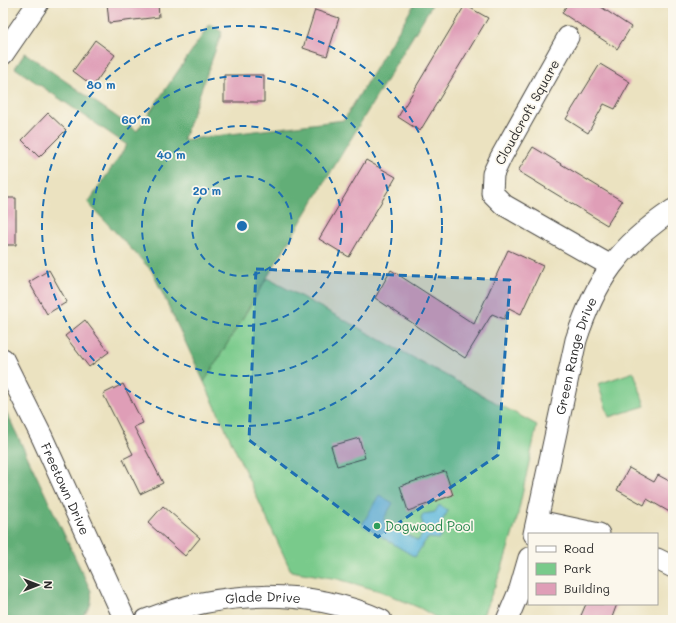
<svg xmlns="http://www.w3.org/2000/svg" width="676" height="623" font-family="Mali,sans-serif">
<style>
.green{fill:#79ca8b;stroke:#527a5b}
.forest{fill:#62ae77;stroke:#466c51}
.water{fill:#5eb8db;stroke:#447283}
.building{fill:#df9eb7}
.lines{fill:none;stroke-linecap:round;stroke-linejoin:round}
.minor-casing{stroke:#484641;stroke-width:23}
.minor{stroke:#fff;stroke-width:21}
.marked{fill:#1f6fb2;fill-opacity:0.2;stroke:#1f6fb2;stroke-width:3;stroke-dasharray:8 5;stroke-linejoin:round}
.ring{fill:none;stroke:#1f6fb2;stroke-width:2;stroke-dasharray:7 5}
.leisure-dot{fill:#2e9e5b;stroke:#fbf7ec;stroke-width:1.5}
.labels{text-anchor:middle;stroke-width:3.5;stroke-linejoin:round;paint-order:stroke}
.street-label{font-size:13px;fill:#2b2b2b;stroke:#fbf7ec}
.leisure-label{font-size:13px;fill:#27864d;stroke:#fbf7ec;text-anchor:start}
.centre{fill:#1f6fb2;stroke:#fbf7ec;stroke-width:2}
.ring-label{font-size:12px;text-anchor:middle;font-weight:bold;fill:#1f6fb2;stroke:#fbf7ec;stroke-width:3.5;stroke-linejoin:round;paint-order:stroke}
</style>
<rect width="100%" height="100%" fill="#fbf7ec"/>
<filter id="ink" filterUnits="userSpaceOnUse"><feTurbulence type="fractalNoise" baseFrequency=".025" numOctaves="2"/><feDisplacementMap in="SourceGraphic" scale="8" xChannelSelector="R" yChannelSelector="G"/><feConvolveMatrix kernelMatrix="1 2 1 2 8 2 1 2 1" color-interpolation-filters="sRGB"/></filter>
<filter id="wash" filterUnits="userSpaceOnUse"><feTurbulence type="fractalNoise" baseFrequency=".012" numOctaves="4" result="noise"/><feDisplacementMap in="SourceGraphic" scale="16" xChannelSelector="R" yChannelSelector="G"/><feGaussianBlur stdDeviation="0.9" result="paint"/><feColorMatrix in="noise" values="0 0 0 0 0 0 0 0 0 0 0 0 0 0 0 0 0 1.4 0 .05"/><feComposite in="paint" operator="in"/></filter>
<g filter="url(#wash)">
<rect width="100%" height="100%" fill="#ebe2c0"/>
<!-- green -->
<path class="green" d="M267,278l270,147 -21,98 -15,48 -20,49h-41l-20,-12 -40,-17 -42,-12 -47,-8 -87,-189z
M634,372l11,34 -36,11 -11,-33z"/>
<!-- forest -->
<path class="forest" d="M415,3h18l-229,379 -52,-111 -64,-68 39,-58 -112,-77 10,-15 112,78 73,-107 12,8 -39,108 161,-20z
M3,405l88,186c2,14 -2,21 -14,29h-74z"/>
<!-- water -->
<path class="water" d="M379,495l14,8 -10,17 35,21 7,-11 -4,-11 2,-5 12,-2 4,-7 9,6 -9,15 3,4v6l-4,3 -9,-1 -3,2 -11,17 -53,-32z"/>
<g id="blocks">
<!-- building -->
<path class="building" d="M107,3h51l1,14 -50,6z
M568,3h27l36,24 -14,22 -55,-36z
M465,5l23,13 -68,113 -22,-14z
M315,10l24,8 -12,38 -24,-8z
M95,40l20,15 -22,31 -20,-15z
M600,64l30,18 -15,27 -11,-5 -16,29 -22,-14z
M224,75h40v27h-40z
M48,113l18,17 -27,27 -17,-17z
M533,147l89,54 -15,24 -89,-54z
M366,160l30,17 -47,80 -30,-18z
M3,198h13v47h-13z
M508,250l35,16 -22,48 -12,-6 -5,11 -12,-5 -27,44 -90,-60 16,-28 83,54z
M49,270l18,32 -20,12 -18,-32z
M85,320l24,32 -20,15 -24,-31z
M123,384l20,39 -9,4 29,56 -23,11 -17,-35 10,-5 -30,-60z
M359,438l6,20 -28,8 -6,-20z
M629,468l25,14 4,-7 15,8v31l-26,-15 -3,6 -27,-15z
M445,471l8,24 -45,16 -8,-25z
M163,506l37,32 -15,18 -37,-33z
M586,604h31l-6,16h-32z"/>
</g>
</g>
<g filter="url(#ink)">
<use href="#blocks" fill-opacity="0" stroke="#484641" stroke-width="1"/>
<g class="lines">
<defs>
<g id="minor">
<path d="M568,37l-67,120 -8,17 -1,19 12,12 107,61"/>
<path d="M3,54l35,-51"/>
<path id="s1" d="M3,359l39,78 83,183"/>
<path d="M538,521l61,13"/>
<path id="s2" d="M534,534l42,-194c20,-61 43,-94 97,-130"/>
<path d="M657,559l16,8"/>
<path id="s3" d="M146,620c74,-30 161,-33 235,0"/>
<path d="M507,620l13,-31 9,-31"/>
</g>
</defs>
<!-- minor casing -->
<use href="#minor" class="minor-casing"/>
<!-- minor -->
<use href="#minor" class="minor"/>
</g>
</g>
<!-- marked area -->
<path class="marked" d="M256,269l254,11 -12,175 -120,82 -129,-97z"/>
<!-- distance rings -->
<g class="ring">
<circle cx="242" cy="226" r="50"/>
<circle cx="242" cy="226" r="100"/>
<circle cx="242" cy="226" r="150"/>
<circle cx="242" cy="226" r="200"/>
</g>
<!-- markers -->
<circle class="leisure-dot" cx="377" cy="526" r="4"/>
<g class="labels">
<!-- street labels -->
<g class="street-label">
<text transform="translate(527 112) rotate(-61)" y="5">Cloudcroft Square</text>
<text dy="5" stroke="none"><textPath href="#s2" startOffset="183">Green Range Drive</textPath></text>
<text dy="5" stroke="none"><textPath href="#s1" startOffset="144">Freetown Drive</textPath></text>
<text dy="5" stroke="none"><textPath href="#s3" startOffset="120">Glade Drive</textPath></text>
</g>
<!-- leisure labels -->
<g class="leisure-label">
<text x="385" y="531">Dogwood Pool</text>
</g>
</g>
<circle cx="242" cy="226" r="6" class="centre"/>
<g class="ring-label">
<text x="101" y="89">80 m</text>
<text x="136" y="124">60 m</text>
<text x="171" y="159">40 m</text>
<text x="207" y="195">20 m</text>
</g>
<!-- margin -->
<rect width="676" height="623" fill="none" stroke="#fbf7ec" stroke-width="16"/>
<!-- legend -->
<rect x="528" y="533" width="130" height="72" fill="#fbf7ec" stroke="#a8a59f"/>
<rect x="536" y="546" width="20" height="6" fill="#ffffff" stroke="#a8a59f"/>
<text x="564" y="553" font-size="12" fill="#2b2b2b">Road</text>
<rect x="536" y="563" width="20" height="12" fill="#79ca8b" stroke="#a8a59f"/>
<text x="564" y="573" font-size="12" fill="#2b2b2b">Park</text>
<rect x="536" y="583" width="20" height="12" fill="#df9eb7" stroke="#a8a59f"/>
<text x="564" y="593" font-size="12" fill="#2b2b2b">Building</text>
<!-- north arrow -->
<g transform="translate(38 585) rotate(90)" stroke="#fbf7ec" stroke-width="3" paint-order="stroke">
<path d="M0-3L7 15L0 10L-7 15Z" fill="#2b2b2b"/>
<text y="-6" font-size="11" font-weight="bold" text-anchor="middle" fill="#2b2b2b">N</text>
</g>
</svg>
